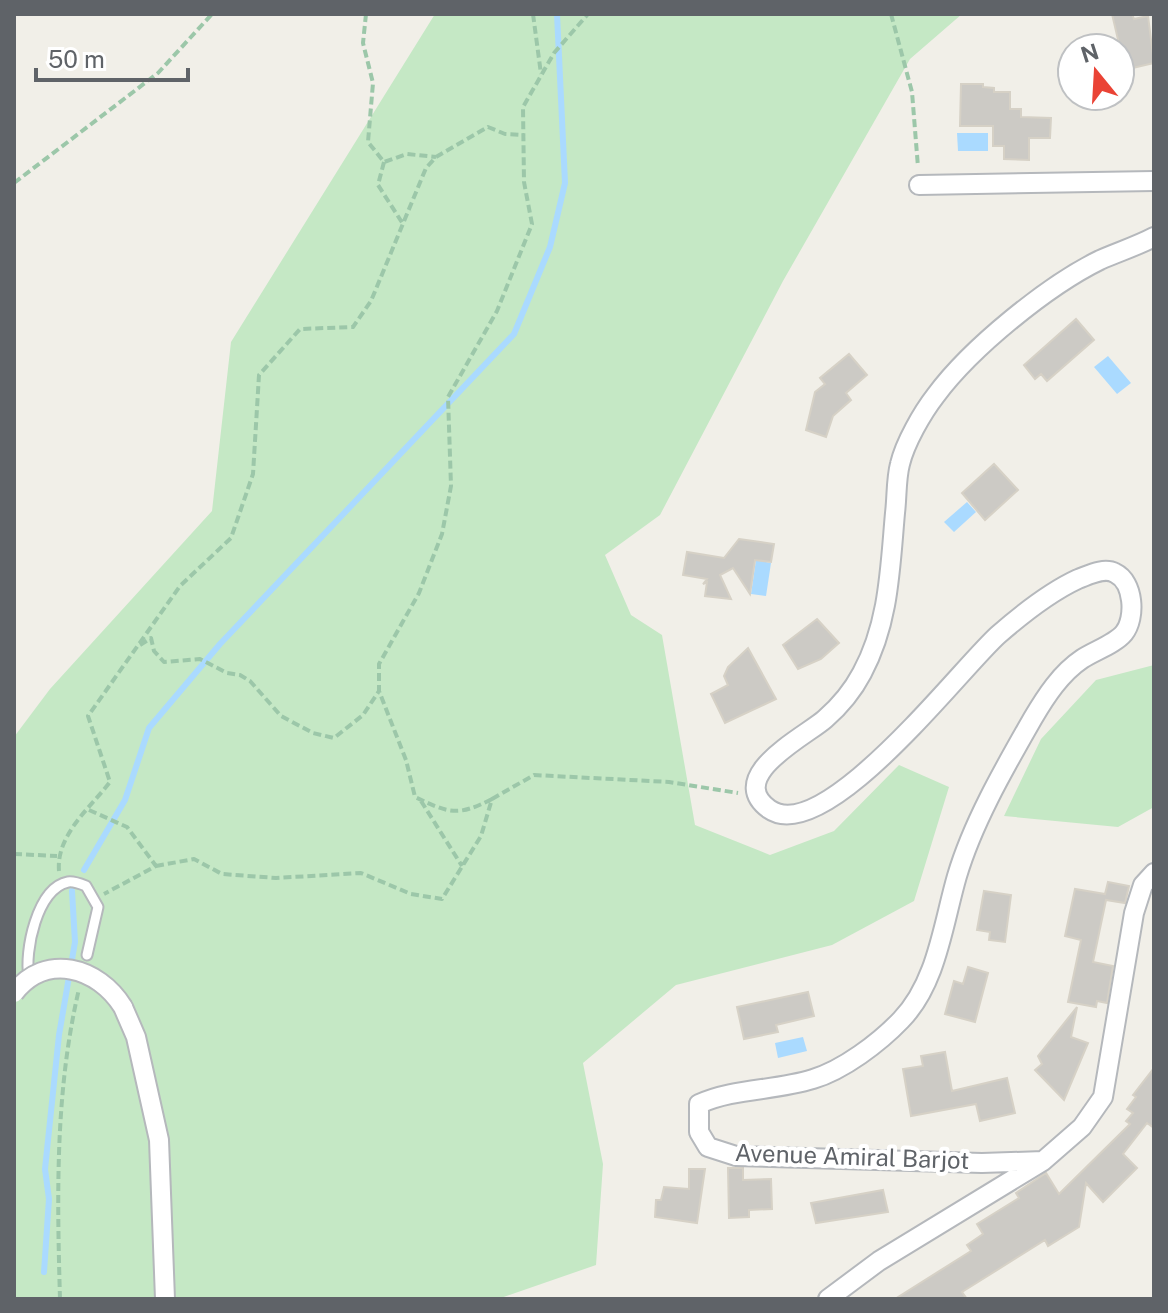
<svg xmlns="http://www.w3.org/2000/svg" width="1168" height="1313" font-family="'Public Sans',sans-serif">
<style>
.green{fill:#c5e8c5}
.water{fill:#aadaff}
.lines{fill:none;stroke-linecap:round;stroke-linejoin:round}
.stream{stroke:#aadaff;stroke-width:6}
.building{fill:#cccac5;stroke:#d6d1c6;stroke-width:2}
.lane-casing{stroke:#b5b8bc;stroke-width:13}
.street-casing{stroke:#b5b8bc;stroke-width:22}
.path{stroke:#9cc7a9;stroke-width:4;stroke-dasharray:8 4;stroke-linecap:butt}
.lane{stroke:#fff;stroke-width:9}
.street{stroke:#fff;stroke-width:18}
.street-bridge-casing{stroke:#b5b8bc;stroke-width:22;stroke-linecap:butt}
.street-bridge{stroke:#fff;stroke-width:18}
.labels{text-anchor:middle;stroke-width:8;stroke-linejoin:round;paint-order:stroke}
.street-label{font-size:24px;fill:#5f6368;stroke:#fff}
</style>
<rect width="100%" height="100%" fill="#f1efe8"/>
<!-- green -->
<path class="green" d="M435,14h527l-52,45 -127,222 -123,234 -55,40 26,60 31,20 33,190 75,30 64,-24 65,-66 50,22 -35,114 -82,44 -156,40 -93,78 20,101 -7,101 -98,34h-484v-562l36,-48 162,-178 19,-169z
M1154,665v142l-36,20 -114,-11 37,-77 55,-59z"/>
<!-- water -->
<path class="water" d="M957,133h31v18h-30z
M1108,356l23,27 -14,11 -23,-27z
M967,502l9,10 -22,20 -10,-10z
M756,560l15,3 -5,33 -15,-2z
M803,1037l4,14 -29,7 -3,-15z"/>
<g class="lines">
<!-- stream -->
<path class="stream" d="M84,870l41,-70 24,-72 71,-84 294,-310 36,-87 15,-64 -8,-169
M44,1272l5,-73 -4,-30 14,-134 16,-93 -3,-51"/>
</g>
<!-- building -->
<path class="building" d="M1112,14h20l2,5 14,-3 6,47 -34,8v-23z
M961,84h22v3l11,1v4h16v17h11v8l30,1 -1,20h-21v22l-25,-1v-13h-11v-20h-33z
M1076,319l18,21 -47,41 -6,-7 -6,5 -11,-14z
M849,354l18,21 -21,18 5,7 -18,16 -7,21 -20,-7 9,-38 10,-8 -5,-6z
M994,464l24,26 -33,30 -23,-27z
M739,539l35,5 -3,18 -16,-2 -5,34 -17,-26 -13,7 11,24 -26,-3 2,-14 -4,2 4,-5 -24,-4 4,-23 37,6z
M817,619l22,24 -18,16 -23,10 -15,-24z
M748,648l28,51 -51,24 -14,-29 17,-9 -4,-9 4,-9z
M1108,882l21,4 -4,17 -19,-3 -13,62 20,4 -6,37 -10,-2 -1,6 -28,-5 13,-62 -16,-4 10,-47 30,5z
M984,891l27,4 -6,47 -16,-2 1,-8 -13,-2z
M968,967l20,6 -13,49 -30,-8 9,-33 9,3z
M808,992l6,24 -38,9 2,7 -34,7 -7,-32z
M1077,1007l-6,30 17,6 -24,57 -29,-30 7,-6 -4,-8z
M945,1052l7,39 55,-13 8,35 -35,8 -4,-17 -65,12 -8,-47 20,-3 -2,-10z
M1154,1068v60l-7,-5 -24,31 14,14 -34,34 -17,-19 -7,44 -31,19 -3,-6 -83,52 5,7h-72l76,-48 -4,-6 16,-11 -6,-10 42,-26 -3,-5 30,-20 13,21 71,-70 -4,-3 7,-8 -6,-4 9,-12 -3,-2z
M728,1168h15v12l28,-1 1,30 -23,1v7l-20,1z
M689,1169h16l-8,54 -42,-6 1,-17h5l3,-13 25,2z
M883,1190l5,22 -72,11 -5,-20z"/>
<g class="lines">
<defs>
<path id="lane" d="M29,977c-5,-25 8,-89 39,-95 5,-1 13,2 18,4l12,21 -11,48"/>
<path id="street" d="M919,185l235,-4
M123,1007l13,30 23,103 6,159
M1043,1161l-61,2 -246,-7 -28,-9 -9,-15v-28c35,-16 76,-13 114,-25 30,-9 66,-36 88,-59 36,-37 42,-96 56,-144 16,-54 48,-109 76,-158 13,-22 28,-45 49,-59 12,-8 33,-15 42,-26 12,-15 10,-51 -9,-60 -11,-6 -26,2 -37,6 -28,13 -56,35 -80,56 -38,34 -174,213 -229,174 -45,-33 37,-73 56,-90 15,-13 28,-29 37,-46 27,-50 28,-104 33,-160 2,-16 1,-34 5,-49 5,-21 22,-51 36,-69 35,-47 111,-109 164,-135 18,-8 37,-14 54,-23
M828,1299l51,-38 164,-100 39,-34 21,-30 31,-184 9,-28 11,-12"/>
</defs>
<!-- lane casing -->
<use href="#lane" class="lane-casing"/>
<!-- street casing -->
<use href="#street" class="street-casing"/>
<!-- path -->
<path class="path" d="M366,14l-3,29 10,40 -5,59 16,20 23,-8 29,3
M533,14l8,60
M891,14l21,78 6,75
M384,162l-6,23 25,39
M14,183l144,-110 54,-59
M140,645l11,-7 3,13 10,11 36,-3 27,14 13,2 10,6 31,35 32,17 21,5 29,-23 16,-24
M492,799c-35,18 -43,14 -77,-2l-9,-37 -27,-69v-27l40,-71 23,-59 9,-48 -3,-89 49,-86 35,-87 -8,-42 -1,-75 31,-54 34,-39
M421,801l41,65
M89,810l38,17 29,39 -52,28
M14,854l43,2
M156,866l38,-7 28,15 54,4 85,-5 50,21 31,5 39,-63 11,-37 42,-24 135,7 69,11
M59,871c-3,-36 31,-63 51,-89l-22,-66 92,-130 51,-48 22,-64 6,-99 41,-46 53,-2 18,-26 55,-133 10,-11 52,-30 17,7 19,1
M60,1299c-3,-104 -5,-208 19,-310"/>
<!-- lane -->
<use href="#lane" class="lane"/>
<!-- street -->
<use href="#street" class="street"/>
<defs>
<path id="street-bridge" d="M14,993c32,-41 84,-26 109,14"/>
</defs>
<!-- street-bridge casing -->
<use href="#street-bridge" class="street-bridge-casing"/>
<!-- street-bridge -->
<use href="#street-bridge" class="street-bridge"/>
</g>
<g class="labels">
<!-- street labels -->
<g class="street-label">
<text transform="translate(852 1157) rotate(2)" y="8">Avenue Amiral Barjot</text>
</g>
</g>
<!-- border -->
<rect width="1168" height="1313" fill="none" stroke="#5f6368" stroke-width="32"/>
<!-- north arrow -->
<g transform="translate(1096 72) rotate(342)"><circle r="38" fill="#ffffff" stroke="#bfc1c3" stroke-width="2"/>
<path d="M0-6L14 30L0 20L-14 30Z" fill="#ea4335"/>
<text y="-12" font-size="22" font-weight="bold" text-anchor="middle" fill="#5f6368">N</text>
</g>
<!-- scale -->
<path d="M36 68v12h152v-12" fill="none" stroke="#5f6368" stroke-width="4"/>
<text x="48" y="68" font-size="24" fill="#5f6368" stroke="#ffffff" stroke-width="6" paint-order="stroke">50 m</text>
</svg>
